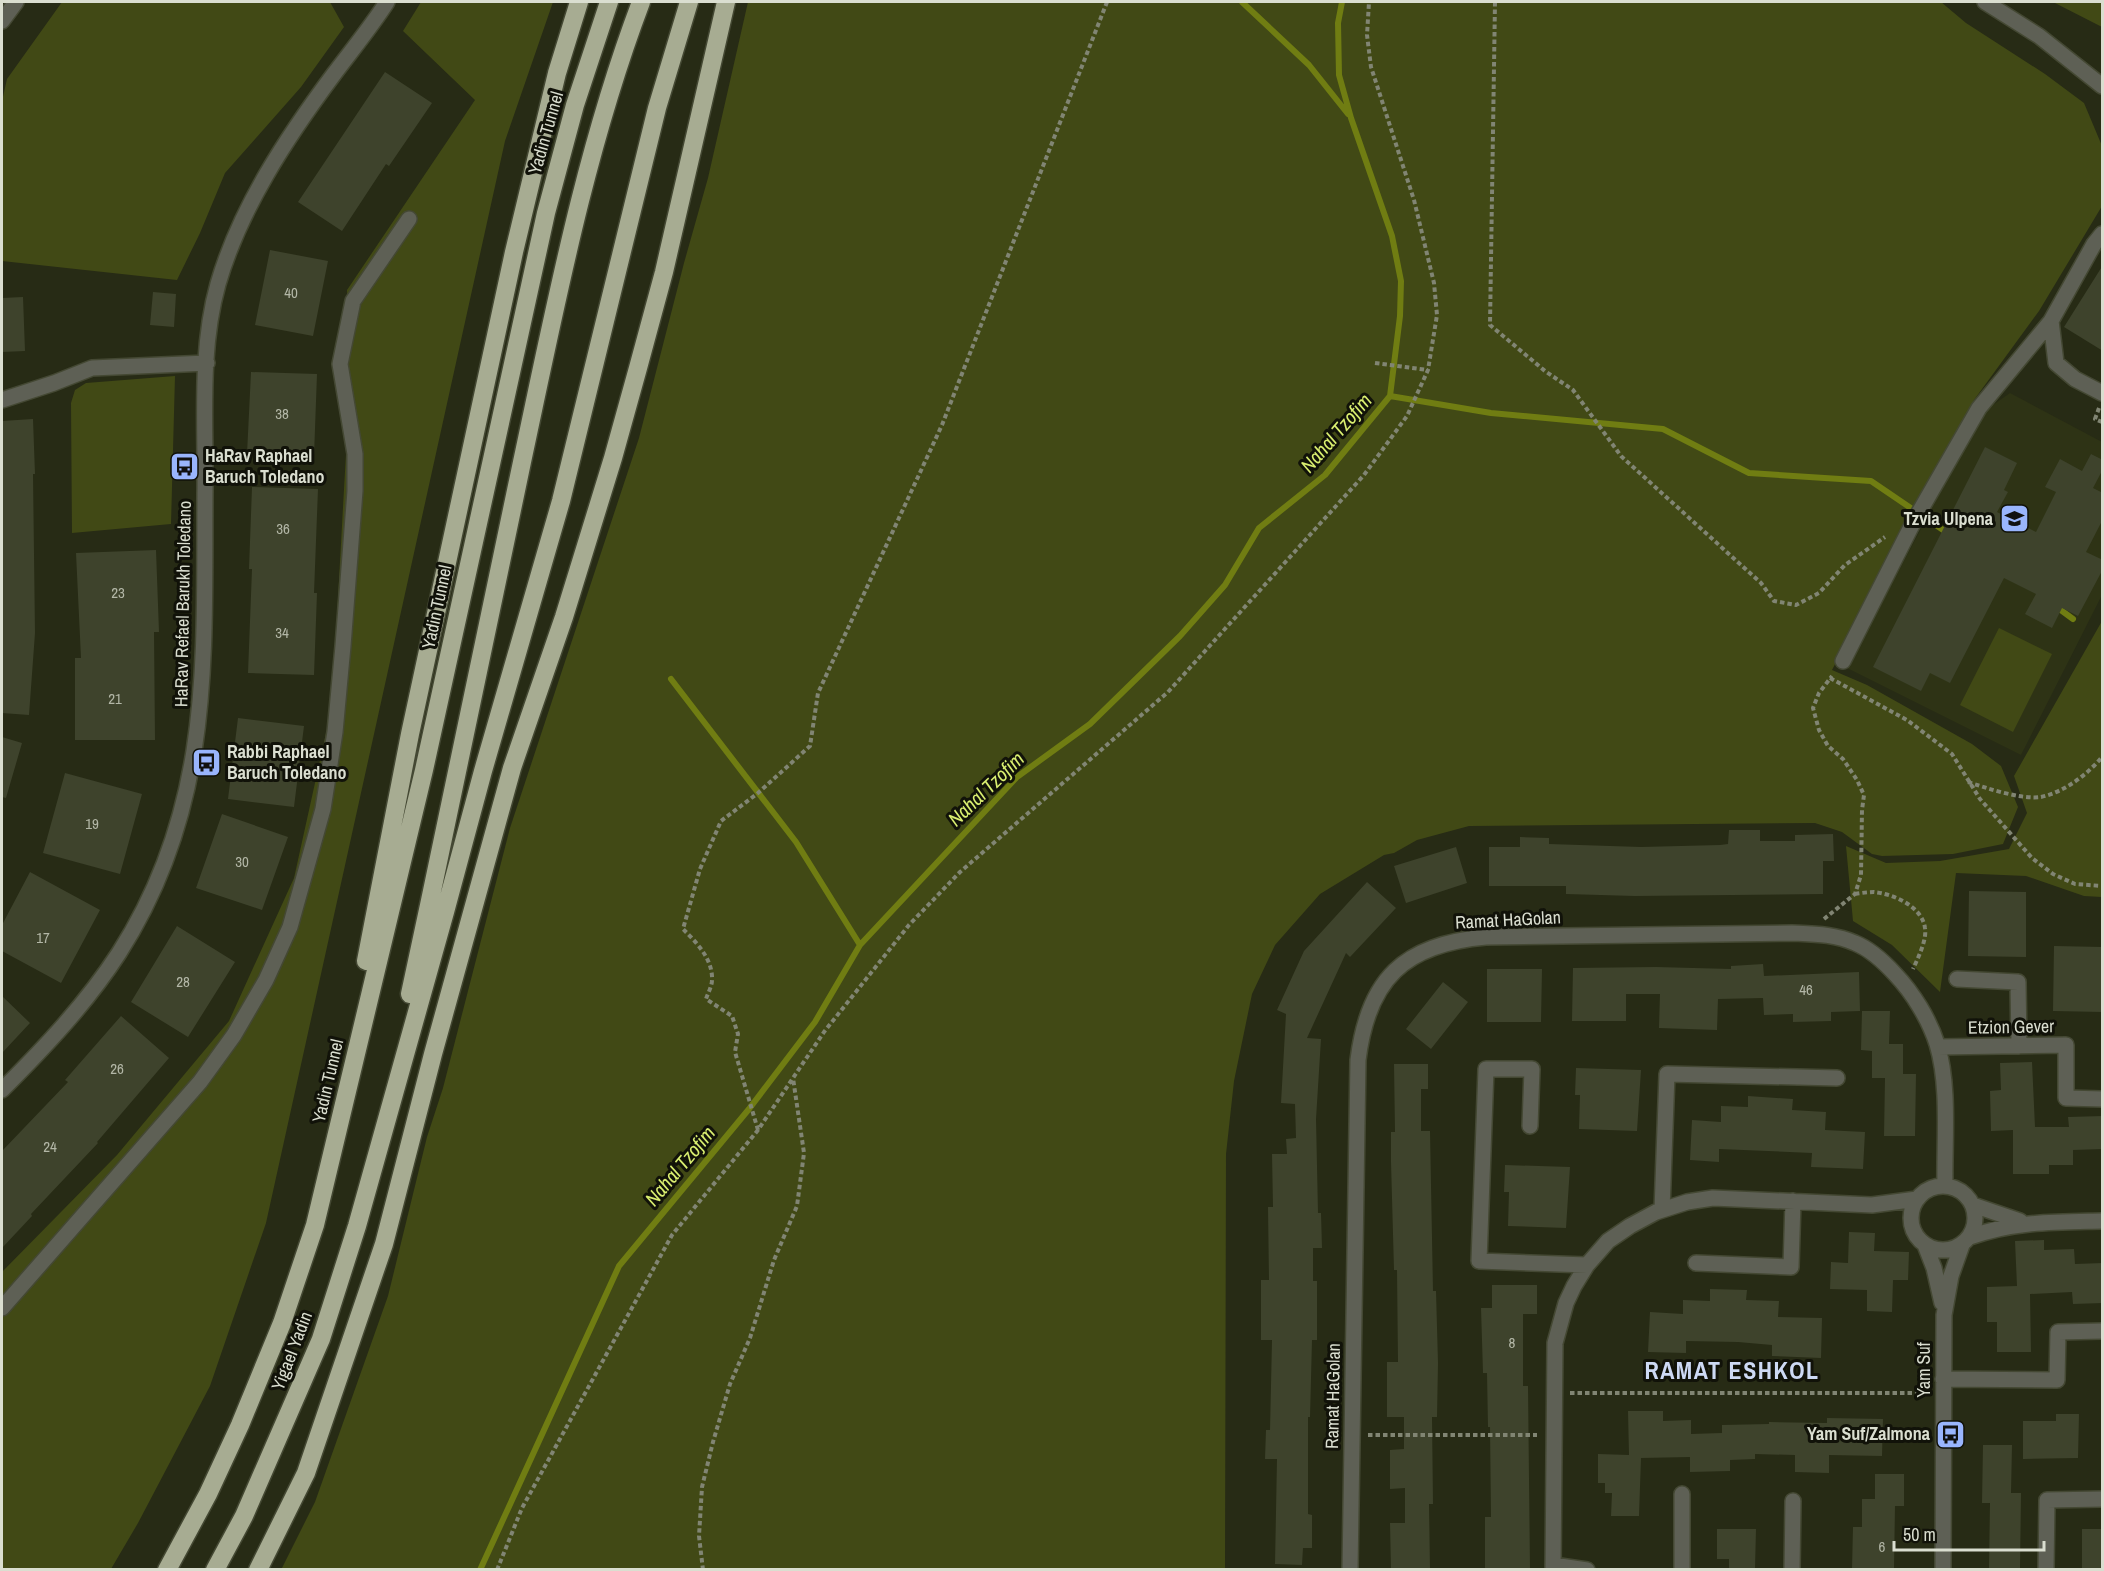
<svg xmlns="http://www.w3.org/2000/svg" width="2104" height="1571" font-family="'Archivo Narrow',sans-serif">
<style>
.built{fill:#2e3315}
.green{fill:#414915}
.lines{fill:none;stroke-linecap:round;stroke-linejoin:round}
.stream{stroke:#707d12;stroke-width:6}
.building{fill:#3e432c}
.minor-casing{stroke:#444833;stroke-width:18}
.highway-casing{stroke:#444833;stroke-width:21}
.path{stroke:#818573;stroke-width:4;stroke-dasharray:4.5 3;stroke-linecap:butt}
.minor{stroke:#5e6055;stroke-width:15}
.highway{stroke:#a7ac92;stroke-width:18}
.labels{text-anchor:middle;stroke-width:6;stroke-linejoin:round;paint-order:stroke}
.number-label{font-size:15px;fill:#b3b7a7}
.street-label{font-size:18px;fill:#daded0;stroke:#111209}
.poi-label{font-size:18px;font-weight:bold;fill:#daded0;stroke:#111209;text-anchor:start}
.water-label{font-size:20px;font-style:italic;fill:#daef70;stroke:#111209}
.district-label{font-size:24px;font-weight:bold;letter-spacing:1.5px;fill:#cdd9f4;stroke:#111209}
</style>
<rect width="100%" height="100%" fill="#272b15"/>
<!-- built -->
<path class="built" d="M2010,393l92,49v153l-81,160 -174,-87 136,-256z"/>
<!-- green -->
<path class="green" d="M62,2h268l14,25 -43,60 -76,86 -25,60 -23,47 -175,-19v-160l5,-22z
M421,2h132l-48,139 -239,1082 -56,163 -72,137 -27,46 -109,1v-298l115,-117 112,-134 65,-143 38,-172 17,-307 -2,-109 128,-190 -72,-69z
M748,2h1193l25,21 79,51 39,29 18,43v60l-63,105 -65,89 -142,270 35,15 105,59 29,22 17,41 -15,37 -50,10 -71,2 -10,-2 -30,-22 -27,-9 -346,3 -52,14 -23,13 -10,2 -64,39 -45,51 -23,49 -18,87 -8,73 -1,415 -944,1 34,-68 73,-206 39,-159 16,-49 67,-260 129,-390 45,-175 24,-85z
M2053,2h49v25z
M175,376l-4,148 -99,9 -1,-130 4,-13 11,-7z
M2102,621v276l-18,-1 -58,-20 -70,-3 -16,119 -48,-47 -39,-24 -7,-75 40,17 54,-2 69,-12 18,-36 -13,-37z
M1999,628l53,26 -39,78 -53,-27z"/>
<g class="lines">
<!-- stream -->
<path class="stream" d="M1242,2l67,63 39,49
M1390,396l101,17 172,16 86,44 122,8 78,53
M2054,605l19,14
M671,679l125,163 64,103
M480,1570l139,-304 130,-157 66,-87 45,-77 157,-168 73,-53 90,-88 45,-51 34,-57 66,-53 65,-79 10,-80 1,-35 -9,-45 -41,-118 -12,-43 -1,-52 4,-21"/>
</g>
<!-- building -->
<path class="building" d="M385,72l47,31 -43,63 -3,-2 -44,67 -44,-29z
M270,250l58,11 -15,75 -58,-11z
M2103,265v86l-39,-24z
M153,292l23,2 -2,33 -24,-2z
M23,297l2,54 -23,1v-54z
M251,372l66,2 -3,82 -67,-2z
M33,419l2,55h-2l2,159 -6,82 -27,-2v-292z
M1985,447l32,16 -13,27 4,2 -11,20 39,20 20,-40 -11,-5 15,-28 22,12 9,-17 12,6v9l-10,19 10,5v26l-17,33 17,8v9l-25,47 -16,-8 -10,20 -27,-14 11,-20 -32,-16 -54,105 -20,-10 -9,18 -48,-24z
M252,487l66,2 -4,104h3l-3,82 -66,-2 4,-104h-3z
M156,550l3,82h-5l1,108h-80v-82h6l-5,-105z
M238,718l66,8 -10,81 -66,-8z
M2,737l20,6 -16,55 -4,-1z
M65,773l77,21 -22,80 -77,-21z
M222,814l66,23 -26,73 -66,-22z
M1729,830h31v11h35v-6l38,-1 1,27h-11v33l-188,2 -69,-2v-8h-77v-39h31v-10l29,1v6l92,3 79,-2 8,-1z
M1456,847l11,36 -61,20 -12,-37z
M30,872l70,38 -39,73 -59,-32v-26z
M1367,882l29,26 -46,49 -4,-4 -39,85 14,1 -5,80 2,94h3l1,35h-9v33h4v59h-5l-2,77h-2v97l4,1v33h-9l-1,17 -27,-1 2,-105h-12l1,-29h4l2,-90h-11v-60h8l-1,-73h5l-1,-53h15l-1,-15 10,-1 -1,-34 -14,-1 5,-89 -9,-4 27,-59z
M1969,891l57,1v65l-58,-1z
M177,926l58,36 -47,75 -57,-35z
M2054,946l49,1v65l-50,-1z
M1763,964l1,12 95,-4 1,39 -29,1v9l-38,1v-8l-29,1 -1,-17 -45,1 -1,31 -58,-2 1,-34h-34v27h-54l1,-53 83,-1 75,2v-3z
M1487,969h55l-1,53h-54z
M1443,982l25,20 -37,47 -25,-20z
M2,996l28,27 -28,30z
M1862,1011h28l-1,33h14v30h13l-1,62h-31l1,-58h-13v-27l-11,-1z
M121,1016l48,42 -72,84 1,1 -67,71 1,2 -30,32v-97l66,-69 -3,-2z
M2032,1062l3,65h34l-1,-10 35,-1v33l-30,1v15h-24v9h-36v-44l-22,1 -1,-40 11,-1 -1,-27z
M1394,1064h34v25h-7v42h9l3,160h3l2,72 -1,54h-5l1,87h-4l1,65h-39l-1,-46h15v-35l-15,1v-39l14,-1v-32h-17v-55h11l-1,-92h-3l-3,-108v-30h4z
M1576,1068l65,2 -4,61 -58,-2 1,-34h-5z
M1748,1096l45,3 -1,11 34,2 -1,18 40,2 -2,37 -52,-2 1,-14 -93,-4v13l-29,-2 2,-40 29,2v-16l27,1z
M1505,1165l65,2 -4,61 -58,-2 1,-34h-5z
M1849,1232l26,1 -1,18 35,1 -1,28h-15l-1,32 -25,-1v-21l-37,-1 1,-27 17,1z
M2044,1240v10l30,-1 1,15 28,-1v40l-30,1 -1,-12 -42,2 1,58h-34v-30h-10v-35l30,-1 -2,-45z
M1492,1285h45v29h-14v72h5l2,183h-45v-52h6l-1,-90h-2l-1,-54h-4l-2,-65h11z
M1710,1289l37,1 -1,10 33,1 -1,16 44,1 -1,40 -49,-2v-11l-34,-3 -52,-1v12l-38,-1 2,-40 33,2v-14l27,1z
M1628,1411h35v10l28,-1v14l31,-1v-8l47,-1v-2l58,1v-5l56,1 -1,37 -53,-1v18l-34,-1v-17l-40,-1v5l-25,1v11l-40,1v-15l-49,1 -2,58h-28l1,-23h-7v-10h-7v-29l31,1z
M2056,1414h23l-1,44 -55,1v-38h33z
M1983,1445h29l-1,48h10l-1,76h-31l1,-66h-8z
M1875,1474h29v32h-9l-1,63h-42l1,-42h9v-28h13z
M1717,1529h39l-1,40h-26v-10h-12z
M2082,1529h21v40h-21z"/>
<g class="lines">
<defs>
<path id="minor" d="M1985,2l54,34 63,50
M2,21l14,-19
M2051,321l5,42 19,16 27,14
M2,400l52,-17 38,-15 115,-5
M1843,661l70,-138 66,-115 72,-87 43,-77 8,-10
M1957,979l61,3 1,64
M1938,1047l128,-2v53l36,1
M2,1090c42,-42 84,-86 117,-137 94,-147 85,-293 86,-459 1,-69 -6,-143 13,-210 22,-76 69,-147 116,-210 18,-24 37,-47 53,-72
M1530,1126l2,-57h-46l-7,192 108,4
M1911 1218a32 32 0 1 1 64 0a32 32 0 1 1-64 0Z
M1973,1205l47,16
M1662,1210l5,-136 170,4
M1970,1237c45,-16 86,-15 132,-16
M1925,1245l9,23 8,35
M1696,1263l95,4 2,-66
M2,1308l198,-226 34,-47 32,-55 24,-53 33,-118 12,-77 8,-86 12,-155v-37l-15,-90 13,-63 56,-82
M1943,1379l114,1 1,-48 44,-1
M1553,1565l34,5
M1350,1570l8,-510c10,-81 46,-116 128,-123l306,-4c22,1 43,1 63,10 15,6 29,19 40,31 18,19 34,45 42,70 13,43 7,98 8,142
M1553,1570l2,-227 11,-40 8,-17 13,-21 21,-24 22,-15 26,-14 31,-10 26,-4 159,7 45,-6
M1682,1570v-76
M1792,1570l1,-69
M1943,1570l1,-255 7,-39 11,-31
M2046,1570l1,-70 55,-1"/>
<path id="highway" d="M366,961l44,-227 104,-482 43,-179 22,-71
M410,994c38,-177 75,-354 112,-532 33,-154 63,-312 119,-460
M167,1570l41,-76 32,-69 42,-102 33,-98 109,-455 122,-557 29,-108 34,-103
M215,1570l29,-54 77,-177 36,-113 88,-314 38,-141 78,-270 96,-393 32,-106
M258,1570l48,-97 78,-229 49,-190 79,-286 52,-151 49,-159 25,-90 26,-96 62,-270"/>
</defs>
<!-- minor casing -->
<use href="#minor" class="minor-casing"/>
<!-- highway casing -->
<use href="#highway" class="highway-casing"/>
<!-- path -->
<path class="path" d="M1495,2l-5,323 55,46 28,19 48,66 120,109 20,18 13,18 22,4 23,-12 26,-28 40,-28
M1375,363l53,7
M2099,408l-4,11 7,3
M1830,678l77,42 45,34 28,45 52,59 21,16 22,10 27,2
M1968,782c18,6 54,18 73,15 23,-5 46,-22 61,-40
M1855,894c6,-1 13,-2 19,-2 19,2 48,14 51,36 2,12 -7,30 -12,41
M1824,919l31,-25 6,-19 1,-65 2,-15 -7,-15 -14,-21 -15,-13 -9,-16 -6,-22 6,-15 13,-17
M758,1130l-23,-78 3,-18 -6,-18 -26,-17c2,-6 6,-13 6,-19 1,-21 -16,-38 -29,-51l17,-60 21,-48 37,-28 52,-47 8,-53 124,-268 165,-423
M1570,1393h358
M1368,1435h169
M497,1570l25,-62 150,-273 86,-105 66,-98 85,-107 51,-53 208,-180 196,-217 43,-59 21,-46 9,-55 -3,-32 -20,-83 -43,-133 -4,-32 2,-33
M703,1570l-4,-34 3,-49 11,-45 17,-58 20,-46 24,-78 23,-54 7,-53 -11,-75"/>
<!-- minor -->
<use href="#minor" class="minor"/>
<!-- highway -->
<use href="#highway" class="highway"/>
</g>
<!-- icons -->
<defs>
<symbol id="bus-square" viewBox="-11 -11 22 22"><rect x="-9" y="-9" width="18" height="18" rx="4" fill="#99b5fd" stroke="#111209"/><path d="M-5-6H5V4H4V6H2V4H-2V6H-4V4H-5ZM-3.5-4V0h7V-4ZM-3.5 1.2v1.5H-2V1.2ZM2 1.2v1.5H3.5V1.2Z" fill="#111"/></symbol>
<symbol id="school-square" viewBox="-11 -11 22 22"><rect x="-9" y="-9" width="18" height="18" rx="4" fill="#99b5fd" stroke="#111209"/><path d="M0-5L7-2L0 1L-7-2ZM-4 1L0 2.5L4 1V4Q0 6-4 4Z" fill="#111"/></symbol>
</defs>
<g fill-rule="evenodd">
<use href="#bus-square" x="168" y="450" width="33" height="33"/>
<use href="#school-square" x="1998" y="502" width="33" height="33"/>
<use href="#bus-square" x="190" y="746" width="33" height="33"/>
<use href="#bus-square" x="1934" y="1418" width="33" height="33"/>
</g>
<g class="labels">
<!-- number labels -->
<g class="number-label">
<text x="291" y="298">40</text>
<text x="282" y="419">38</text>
<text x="283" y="534">36</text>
<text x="118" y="598">23</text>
<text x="282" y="638">34</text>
<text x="115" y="704">21</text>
<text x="92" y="829">19</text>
<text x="242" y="867">30</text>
<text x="43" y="943">17</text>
<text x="183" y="987">28</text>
<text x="1806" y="995">46</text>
<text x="117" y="1074">26</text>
<text x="50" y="1152">24</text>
<text x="1512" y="1348">8</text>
<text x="1882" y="1552">6</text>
</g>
<!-- street labels -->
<g class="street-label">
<text transform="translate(546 133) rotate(-74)" y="6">Yadin Tunnel</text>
<text transform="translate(183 604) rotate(-89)" y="6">HaRav Refael Barukh Toledano</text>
<text transform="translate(437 607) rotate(-78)" y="6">Yadin Tunnel</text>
<text transform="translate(1508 920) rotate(-3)" y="6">Ramat HaGolan</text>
<text transform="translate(2011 1027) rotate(-1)" y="6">Etzion Gever</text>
<text transform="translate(328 1081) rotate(-77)" y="6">Yadin Tunnel</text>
<text transform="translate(292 1351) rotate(-69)" y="6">Yigael Yadin</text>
<text transform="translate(1924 1370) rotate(-90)" y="6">Yam Suf</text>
<text transform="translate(1333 1396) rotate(-89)" y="6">Ramat HaGolan</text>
</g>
<!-- poi labels -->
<g class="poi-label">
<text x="205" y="462">HaRav Raphael<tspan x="205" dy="21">Baruch Toledano</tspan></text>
<text x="1993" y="525" text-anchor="end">Tzvia Ulpena</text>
<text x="227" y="758">Rabbi Raphael<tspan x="227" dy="21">Baruch Toledano</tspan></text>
<text x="1930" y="1440" text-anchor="end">Yam Suf/Zalmona</text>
</g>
<!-- water labels -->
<g class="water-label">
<text transform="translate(1336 433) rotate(-49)" y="7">Nahal Tzofim</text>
<text transform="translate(986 789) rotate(-44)" y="7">Nahal Tzofim</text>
<text transform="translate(680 1166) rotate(-50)" y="7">Nahal Tzofim</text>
</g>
<!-- district labels -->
<g class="district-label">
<text x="1732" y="1379">RAMAT ESHKOL</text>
</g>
</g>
<!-- border -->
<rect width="2104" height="1571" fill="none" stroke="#daded0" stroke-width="6"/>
<!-- scale -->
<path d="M1894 1541v9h150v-9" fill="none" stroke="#daded0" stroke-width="3"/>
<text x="1903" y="1541" font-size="18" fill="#daded0" stroke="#111209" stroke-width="4.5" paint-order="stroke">50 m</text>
</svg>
